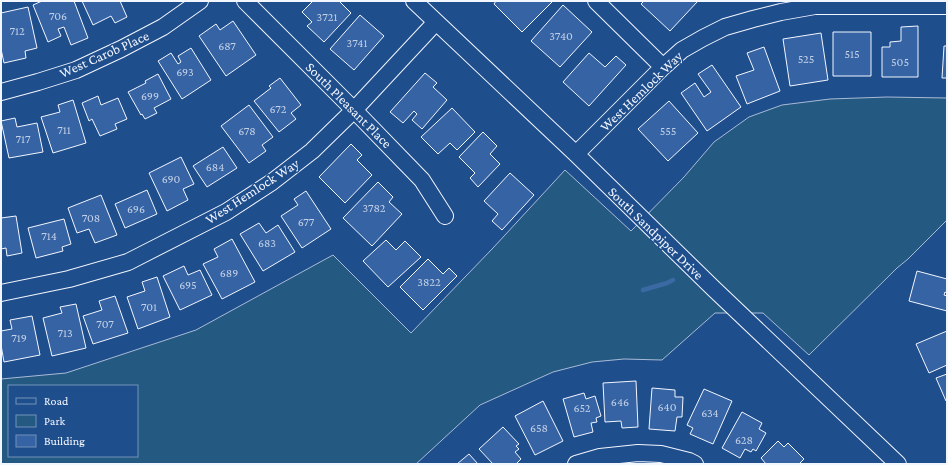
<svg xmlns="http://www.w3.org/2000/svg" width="948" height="465" font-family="'Crimson Pro',serif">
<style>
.green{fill:#245a82;stroke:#a8bbd7;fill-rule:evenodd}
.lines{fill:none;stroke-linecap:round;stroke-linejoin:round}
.stream{stroke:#3b69a3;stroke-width:4.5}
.building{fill:#3563a3;stroke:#f2f6ff}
.minor-casing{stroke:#f2f6ff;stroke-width:18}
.minor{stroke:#1f4e8c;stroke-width:16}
.labels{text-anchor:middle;stroke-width:3;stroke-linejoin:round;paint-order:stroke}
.number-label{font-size:12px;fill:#c3d1e8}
.street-label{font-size:14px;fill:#f2f6ff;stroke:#1f4e8c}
</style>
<rect width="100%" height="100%" fill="#1f4e8c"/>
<!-- green -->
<path class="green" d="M887,97l60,1v122l-39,39 -11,9 -88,87 -46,-42h-48l-53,47 -38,-1 -32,3 -39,10 -73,33 -64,59h-415v-85l65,-6 130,-43 137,-75 78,78 82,-85 72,-78 66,61 53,-54 30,-35 35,-25 33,-12 48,-6zM9,386h128v70h-128z"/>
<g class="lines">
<!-- stream -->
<path class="stream" d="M643,290l24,-7 6,-3"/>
</g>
<!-- building -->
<path class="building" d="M42,1h32l14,37 -17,7 -7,-18 -6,2 3,7 -13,6 -15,-37z
M82,1h38l7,16 -12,6 -4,-7 -18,9z
M313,1h26l12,12 -27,29 -17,-16 5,-4 -10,-10z
M496,1h57l-31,31 -28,-28z
M644,1h54l-28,30 -29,-27z
M563,5l29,27 -32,35 -29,-26z
M28,7l9,41 -12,3 1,7 -22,5 -3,-14v-36z
M360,15l24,21 -30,34 -24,-21z
M233,21l23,34 -30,21 -27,-40 17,-12 4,6z
M918,26v51h-36v-30h8v-5l11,-1v-14z
M833,32h38v44h-38z
M821,33l7,47 -38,6 -7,-47z
M944,46h3v32h-5z
M764,47l16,44 -33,13 -11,-28 18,-6 -7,-17z
M191,48l20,32 -29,19 -24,-38 13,-8 7,11 3,-2 -3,-6z
M589,53l16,14 11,-11 10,9 -37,41 -26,-24z
M712,65l29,42 -34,24 -26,-38 14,-10 9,14 7,-5 -13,-18z
M425,73l12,10 -4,4 14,13 -25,29 -10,-9 5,-6 -3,-3 -11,12 -13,-11z
M158,74l13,25 -17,9 3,5 -12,6 -3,-5 -1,1 -13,-23 18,-9 -1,-2z
M280,78l21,27 -10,8 5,6 -17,13 -25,-31 17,-13 -2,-2z
M98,96l3,9 17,-7 9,21 -12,5 2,5 -17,7 -8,-17 -3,2 -7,-18z
M73,100l13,43 -33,10 -12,-36 19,-5 -2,-7z
M669,101l29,32 -30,28 -30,-32z
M249,105l24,32 -11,8 4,6 -17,12 -28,-37z
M452,108l23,24 -18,18 -7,-7 -12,11 -17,-17z
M15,118l2,9 20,-4 6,29 -34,6 -8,-37z
M483,132l14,14 -7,8 10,10 -22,23 -8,-9 5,-5 -16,-16z
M351,144l11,11 -5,5 15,15 -27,28 -26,-26z
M223,147l14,21 -30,19 -14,-21z
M181,157l13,27 -11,5 5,11 -21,11 -18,-38z
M510,173l24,22 -32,35 -10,-9 6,-7 -14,-13z
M378,182l15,15 -4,5 13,12 -30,32 -29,-28z
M147,190l10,24 -32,14 -10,-24z
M306,191l25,38 -29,19 -21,-32 17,-11 -4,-6z
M101,195l16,40 -22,8 -6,-14 -12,4 -9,-25z
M16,216l6,37 -15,3 -1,-8 -5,1v-31z
M64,219l7,25 -9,3 1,4 -27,7 -8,-30z
M259,223l7,10 12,-8 17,27 -32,19 -23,-37z
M232,239l23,43 -33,17 -19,-35 15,-7 -4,-8z
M386,240l10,10 9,-9 16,16 -33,30 -25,-26z
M428,259l15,15 6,-6 8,8 -34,34 -23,-23z
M184,266l4,9 12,-5 12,25 -32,15 -17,-34z
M917,271l30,8v14l-2,-1 -1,3 3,1v15l-38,-10z
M157,277l13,40 -32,12 -11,-32 18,-6 -3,-9z
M115,296l13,37 -35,11 -10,-28 19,-6 -3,-9z
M76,304l10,44 -34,8 -9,-38 19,-5 -2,-6z
M32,316l8,39 -36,7 -3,-17v-14l11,-2 -2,-9z
M947,331v34l-18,8 -13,-29z
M947,374v27h-1l-10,-23z
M636,381l2,46 -16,1 -1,-7 -16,1 -2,-39z
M652,388l23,2v7h8l-1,20h-5l-2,14 -26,-2z
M704,389l28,12 -19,43 -23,-10 3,-6 -6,-3z
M584,393l2,6 9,-3 6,20 -5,2 1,4 -6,1 2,9 -19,5 -11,-38z
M543,401l20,40 -28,14 -20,-39z
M742,412l20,11 -3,6 7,4 -10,18 -3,-2 -2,3 -6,-3 -5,9 -18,-10z
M503,427l16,17 -3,2 3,3 -4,3 6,7 -5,5h-23l-14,-15z
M778,441l6,6 4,-4 16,16 -5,5h-33l-5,-6z
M469,454l9,10h-21z"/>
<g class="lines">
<defs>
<path id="minor" d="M245,1l109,109 68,70 23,36
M414,1l162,153 137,134 185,176
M596,1l67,66
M1,92l37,-10 38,-12 45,-21 42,-22 37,-26
M576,154l87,-87 19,-17 21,-12 22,-11 28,-8 28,-7 34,-6h132
M1,293l68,-14 59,-17 98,-50 46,-30 40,-31 42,-41 82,-88
M576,464l24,-7 38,-4 23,1 28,7 6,3"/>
</defs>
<!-- minor casing -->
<use href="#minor" class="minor-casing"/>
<!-- minor -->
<use href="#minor" class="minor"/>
</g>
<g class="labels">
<!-- number labels -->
<g class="number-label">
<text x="58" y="20">706</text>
<text x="327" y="21">3721</text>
<text x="17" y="35">712</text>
<text x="561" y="40">3740</text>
<text x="357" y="47">3741</text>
<text x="227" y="50">687</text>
<text x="852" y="58">515</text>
<text x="806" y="63">525</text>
<text x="900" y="66">505</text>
<text x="185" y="76">693</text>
<text x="150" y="100">699</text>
<text x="278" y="113">672</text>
<text x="64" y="134">711</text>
<text x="247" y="135">678</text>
<text x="668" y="135">555</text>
<text x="23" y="143">717</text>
<text x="215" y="171">684</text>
<text x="171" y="183">690</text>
<text x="374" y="212">3782</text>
<text x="136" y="213">696</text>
<text x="91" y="222">708</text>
<text x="306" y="226">677</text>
<text x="49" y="240">714</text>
<text x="267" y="247">683</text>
<text x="229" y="277">689</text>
<text x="429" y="286">3822</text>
<text x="188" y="289">695</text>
<text x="149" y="311">701</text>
<text x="105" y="328">707</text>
<text x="65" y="337">713</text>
<text x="19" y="342">719</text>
<text x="620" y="406">646</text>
<text x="667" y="411">640</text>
<text x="582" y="412">652</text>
<text x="710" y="417">634</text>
<text x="539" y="432">658</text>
<text x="744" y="444">628</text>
</g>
<!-- street labels -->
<g class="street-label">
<text transform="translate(104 54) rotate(-24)" y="5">West Carob Place</text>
<text transform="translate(641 91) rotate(-44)" y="5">West Hemlock Way</text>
<text transform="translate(349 105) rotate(45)" y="5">South Pleasant Place</text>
<text transform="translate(252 191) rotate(-33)" y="5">West Hemlock Way</text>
<text transform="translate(656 233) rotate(44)" y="5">South Sandpiper Drive</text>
</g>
</g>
<!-- border -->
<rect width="948" height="465" fill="none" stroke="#f2f6ff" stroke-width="4"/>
<!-- legend -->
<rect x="8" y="385" width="130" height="72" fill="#1f4e8c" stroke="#7391ba"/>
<rect x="16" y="398" width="20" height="6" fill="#1f4e8c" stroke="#7391ba"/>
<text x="44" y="405" font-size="12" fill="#f2f6ff">Road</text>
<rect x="16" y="415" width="20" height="12" fill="#245a82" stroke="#7391ba"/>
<text x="44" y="425" font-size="12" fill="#f2f6ff">Park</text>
<rect x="16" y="435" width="20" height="12" fill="#3563a3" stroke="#7391ba"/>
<text x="44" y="445" font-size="12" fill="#f2f6ff">Building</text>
</svg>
